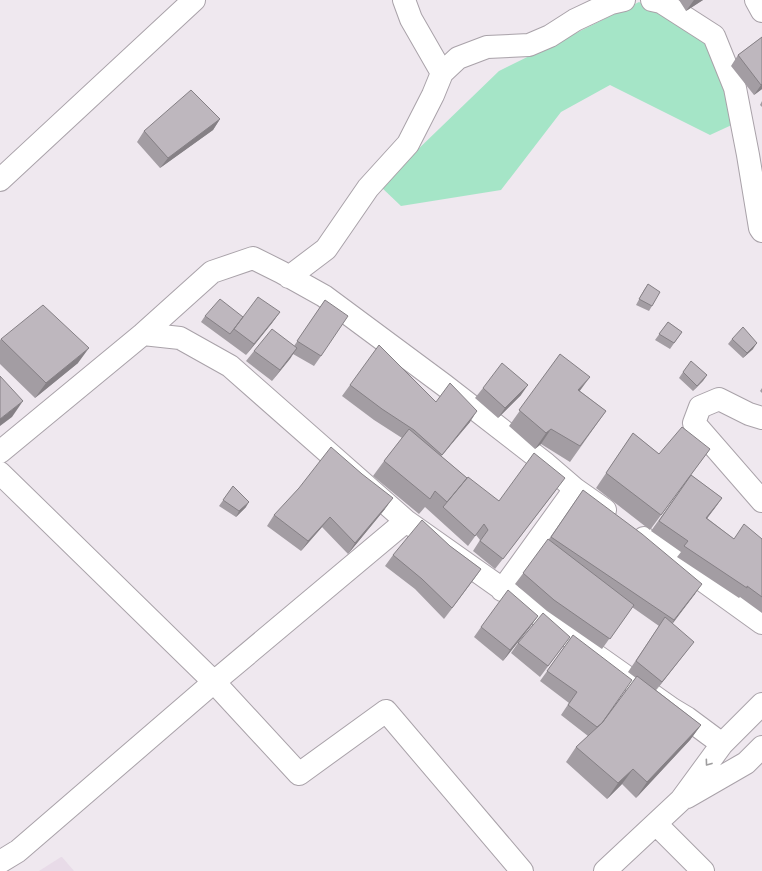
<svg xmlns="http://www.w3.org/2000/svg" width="762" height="871" font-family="'IBM Plex Sans',sans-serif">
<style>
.built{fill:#e8dbe8}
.green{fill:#a5e5c7}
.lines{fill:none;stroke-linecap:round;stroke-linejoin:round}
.minor-casing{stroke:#a9a2a9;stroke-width:24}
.minor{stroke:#fff;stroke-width:22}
.wall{fill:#a39da3}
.shaded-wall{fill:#858085}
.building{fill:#beb7be;stroke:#858085}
.oneway{stroke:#9e9d9e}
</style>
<rect width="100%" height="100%" fill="#efe8ef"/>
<!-- built -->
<path class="built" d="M62,857l12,14h-35l22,-14z"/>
<!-- green -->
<path class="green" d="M639,2l70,39 27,82 -26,12 -100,-50 -49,27 -60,78 -100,16 -21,-20 119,-115z"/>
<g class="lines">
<defs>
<path id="minor" d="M404,0l7,19 31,54
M652,0l9,2 53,34 21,52 13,67 12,73 2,3
M756,0l6,11
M0,180l194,-180
M289,277l37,-28 42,-61 40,-44 25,-49 9,-22 16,-15 29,-11 42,-2 21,-9 25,-16 36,-17 13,-3
M143,334l37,4 50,28 176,155
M762,418l-13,-4 -30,-15 -19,8 -6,16 68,78
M0,452l143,-118 69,-62 41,-14 28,14 43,24 120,89 102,79 29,25 30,21
M0,473l214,209 85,92 87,-63 136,160
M644,538l118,85
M502,590l73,-101
M687,797l59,-34 16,-16
M656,824l47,47
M0,862l18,-11 196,-169 192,-161 266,188 15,9 35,26
M605,871l76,-71 41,-56 40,-40"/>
</defs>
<!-- minor casing -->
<use href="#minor" class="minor-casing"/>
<!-- minor -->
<use href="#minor" class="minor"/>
</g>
<!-- wall -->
<path class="wall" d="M679,0h24l-17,11z
M762,37v52l-8,6 -23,-29 7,-11z
M762,101v6l-2,-2z
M220,119l-7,11 -53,38 -23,-26 7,-11z
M648,284l4,22 -3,5 -13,-6 8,-15z
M325,300l-4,56 -7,10 -21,-12 -21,27 -26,-20 8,-10 40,-5z
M280,312l-8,11 -26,32 -45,-33 4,-6 38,1z
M668,322l14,10 -12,17 -15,-9z
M1,339l77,24 -43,35 -35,-34v-24z
M732,339l21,10 -10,9 -15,-14z
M560,354l20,37 26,20 -36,51 -29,-18 -6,5 -26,-23z
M683,372l24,3 -14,16 -14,-13z
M350,385l120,37 -29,34 26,22 -4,6 36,17 58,-12 -62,80 -22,-18 7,-11 -4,-5 -8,11 -43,-39 -6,7 -46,-38 11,-15 18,-23 -28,-18 -32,-24z
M483,388l38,7 -23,23 -23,-20z
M762,388v5l-2,-2z
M633,433l26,21 51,-5 -60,81 -54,-42z
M691,475l31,23 -15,20 27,21h28v74l-22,-16 -1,1 -62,-41 4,-5 -30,-21z
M233,486l13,21 -10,10 -17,-11z
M583,490l112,104 -23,29 14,29 -30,38 45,35 -11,15 -54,58 -14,-14 -15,15 -41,-37 10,-15 12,-11 -27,-21 8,-12 -29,-22 33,-46 29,87 34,-44 -8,-6 31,-46 -27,-19 -30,42 -55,-38 -32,-27 34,-45z
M385,509l-37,45 -26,-27 -21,24 -34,-25 7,-11z
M450,546l31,23 -37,50 -29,-30 -30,-23 8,-11z
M538,616l-8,11 -27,34 -29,-24 7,-10z
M570,637l-30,40 -29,-24 7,-10z"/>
<!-- shaded-wall -->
<path class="shaded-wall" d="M694,0h9l-17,11z
M762,84v5l-8,6 7,-10z
M220,119l-7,11 -53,38 8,-10z
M280,312l-8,11 -26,32 8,-11z
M757,343l-4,6 -10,9 4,-5z
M89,348l-11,15 -43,35 11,-15z
M297,348l-7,11 -18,22 8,-11z
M707,375l-4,6 -10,10 4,-5z
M590,377l-11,15 -1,-2z
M528,385l-7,10 -23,23 7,-10z
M23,401l-11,16 -12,9v-7z
M477,411l-7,11 -36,43 8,-10z
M551,429l-10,15 -6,5 11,-16z
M393,498l-8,11 -37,45 7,-11z
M722,498l-7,10 -16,21 7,-11z
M249,502l-3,5 -10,10 3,-6z
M330,517l-8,10 -21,24 7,-10z
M481,569l-7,10 -30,40 8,-11z
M702,584l-7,10 -28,37 7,-11z
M538,616l-8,11 -27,34 7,-11z
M694,642l-8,10 -32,41 8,-11z
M701,725l-11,15 -54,58 11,-16z
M633,769l-11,15 -15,15 11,-16z"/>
<!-- building -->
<path class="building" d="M762,37v47l-1,1 -23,-30z
M191,90l29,29 -52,39 -24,-27z
M648,284l12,8 -8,14 -13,-7z
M258,297l22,15 -26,32 -20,-15z
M220,299l23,18 -13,17 -25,-18z
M325,300l23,16 -27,40 -24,-15z
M43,305l46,43 -43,35 -45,-44z
M668,322l14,10 -8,11 -15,-9z
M743,327l14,16 -10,10 -15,-14z
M272,329l25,19 -17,22 -26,-19z
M379,345l57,57 14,-19 27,28 -35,44 -28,-25 -32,-21 -32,-24z
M560,354l30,23 -12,13 28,21 -26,35 -29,-17 -5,4 -27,-23z
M691,361l16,14 -10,11 -14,-14z
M502,363l26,22 -23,23 -22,-20z
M0,376l23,25 -23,18z
M682,427l28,22 -49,66 -55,-42 27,-40 26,21z
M409,429l58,49 -20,24 -12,-11 -5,8 -46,-38z
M331,447l31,27 31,24 -38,45 -25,-26 -22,24 -34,-26 25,-27z
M534,453l31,25 -62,81 -23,-18 8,-11 -4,-6 -9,12 -32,-29 25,-30 31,24z
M691,475l31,23 -16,20 28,21 10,-15 18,15v58l-15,-11v2l-63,-42 4,-5 -29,-20z
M233,486l16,16 -10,9 -16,-11z
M583,490l59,44 60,50 -28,36 -123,-83z
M422,520l28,26 31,23 -29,39 -30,-29 -29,-24z
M548,539l86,66 -24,34 -56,-39 -31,-27z
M508,590l30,26 -28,34 -29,-23z
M543,613l27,24 -22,29 -30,-23z
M665,617l29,25 -32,40 -26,-21z
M573,635l59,45 -30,43 -5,4 -29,-22 9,-13 -30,-21z
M637,676l64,49 -54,57 -14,-13 -15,14 -42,-36 26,-24z"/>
<!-- one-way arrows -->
<defs><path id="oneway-chevron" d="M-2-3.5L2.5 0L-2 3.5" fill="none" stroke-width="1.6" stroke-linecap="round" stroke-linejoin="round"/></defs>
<use class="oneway" href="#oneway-chevron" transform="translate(708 763) rotate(126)"/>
</svg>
